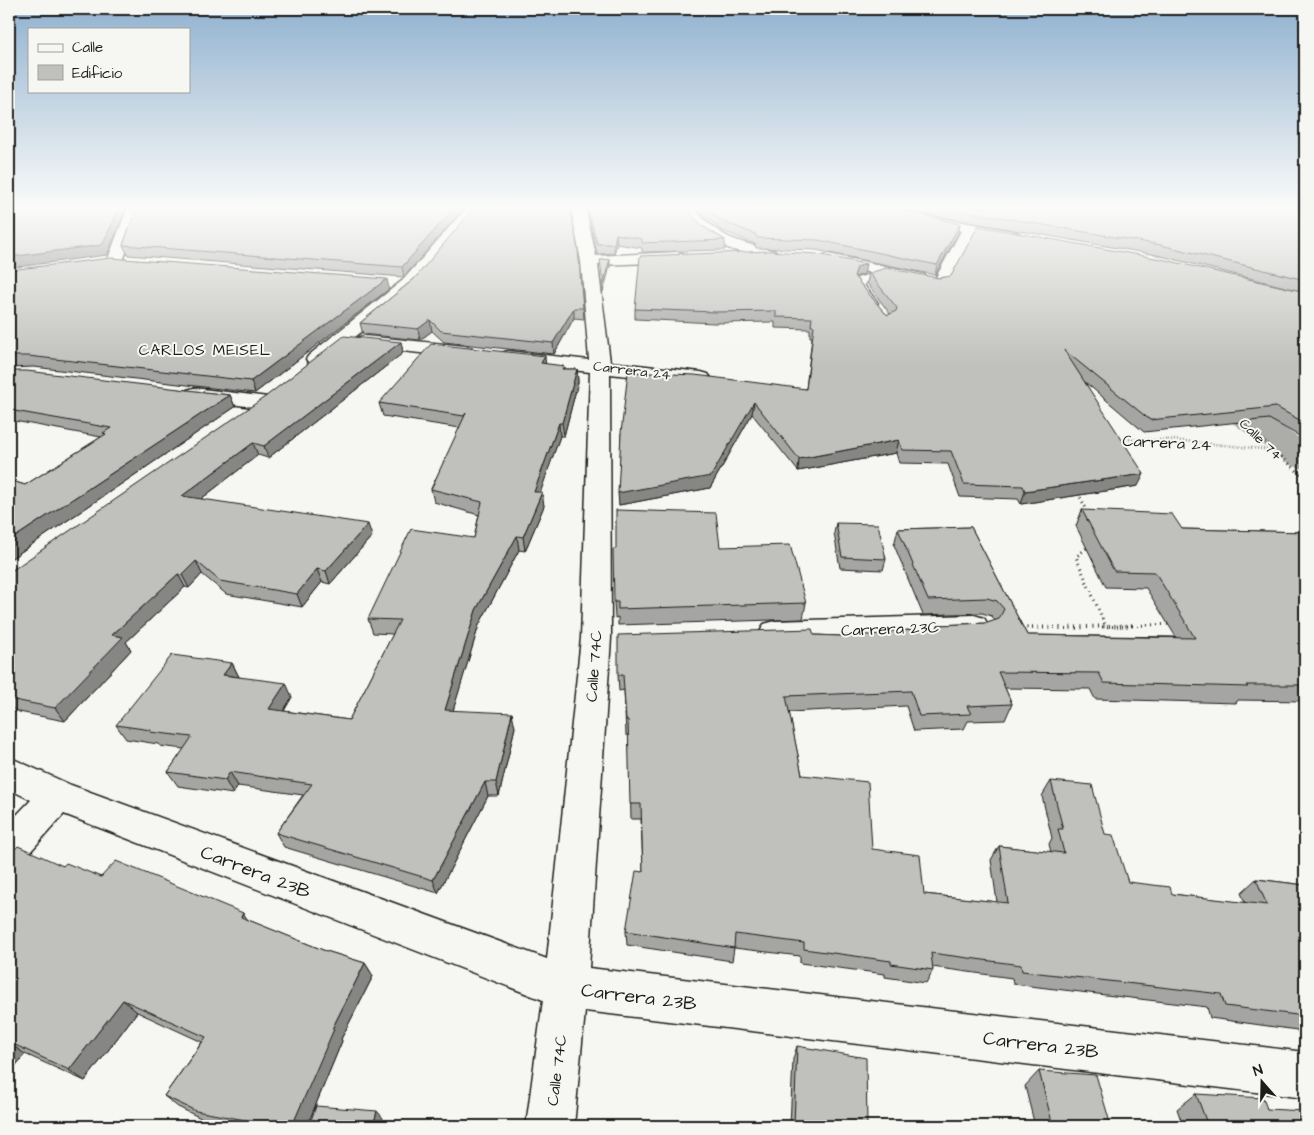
<svg xmlns="http://www.w3.org/2000/svg" width="1314" height="1135" font-family="'Architects Daughter',sans-serif">
<style>
.lines{fill:none;stroke-linecap:round;stroke-linejoin:round}
.canal{fill:#acaca9;fill-rule:evenodd}
.service-casing{stroke:#1c1c1c;stroke-width:3}
.minor-casing{stroke:#1c1c1c;stroke-width:3}
.path-far2{stroke:#1c1c1c;stroke-width:2.5;stroke-dasharray:0.5 2.5;stroke-linecap:butt}
.path-far1{stroke:#1c1c1c;stroke-width:3;stroke-dasharray:1 4;stroke-linecap:butt}
.path{stroke:#1c1c1c;stroke-width:4;stroke-dasharray:1 4.5;stroke-linecap:butt}
.service{fill:#f6f6f2;fill-rule:evenodd}
.minor{fill:#f6f6f2;fill-rule:evenodd}
.wall{fill:#a5a5a3;stroke:#1c1c1c}
.shaded-wall{fill:#868684;stroke:#1c1c1c}
.building{fill:#c0c0bd;stroke:#1c1c1c}
.labels{text-anchor:middle;stroke-width:4;stroke-linejoin:round;paint-order:stroke}
.far-street-label{font-size:14px;fill:#1c1c1c;stroke:#f6f6f2}
.far-neighbourhood-label{font-size:15px;letter-spacing:1px;fill:#1c1c1c;stroke:#f6f6f2}
.street-label{font-size:16px;fill:#1c1c1c;stroke:#f6f6f2}
.near-street-label{font-size:19px;fill:#1c1c1c;stroke:#f6f6f2}
</style>
<rect width="100%" height="100%" fill="#f6f6f2"/>
<filter id="ink" filterUnits="userSpaceOnUse"><feTurbulence type="fractalNoise" baseFrequency=".02" numOctaves="2"/><feDisplacementMap in="SourceGraphic" scale="10" xChannelSelector="R" yChannelSelector="G"/><feConvolveMatrix kernelMatrix="1 2 1 2 8 2 1 2 1" color-interpolation-filters="sRGB"/></filter>
<g filter="url(#ink)">
<g class="lines">
<!-- canal -->
<path class="canal" d="M1205,378l11,3 89,61v27l-13,-3 -98,-71 -5,-7 5,-7z"/>
<defs>
<path id="service" d="M889,268l5,3 -1,2 -27,9 -2,3 14,18 -2,2h-8l-14,-20 3,-7z"/>
<path id="minor" d="M128,207h14l-19,54 -2,3h-12l-2,-3z
M467,207h14l-66,81 -92,75 -7,2 -7,-2 -3,-4 3,-4 94,-75z
M571,207h14l11,49 82,-4 6,2 2,3 -2,3 -6,2 -80,3 12,97 91,10 7,2 3,4 -3,4 -7,2 -91,-10 1,264 -22,330 716,84v46l-720,-87 -11,115h-48l17,-126 -479,-186 -42,47 -13,5v-43l22,-23 -22,-11v-32l62,28 476,174 34,-321 9,-266 -82,-9 -7,-2 -3,-4 3,-4 7,-2 81,9 -8,-99z
M679,207h14c27,32 43,34 82,44l2,3 -2,3 -6,2c-43,-10 -64,-14 -90,-52z
M923,215l90,16 5,2 3,3 -3,3 -5,2 -38,-8 -25,48 -2,4h-12l-2,-4 27,-50 -43,-9 -2,-3 2,-3z
M828,254l90,19 6,1 2,4 -2,4 -6,1 -96,-21 -2,-3 2,-3z
M364,336l101,10 7,2 3,4 -3,4 -7,2 -108,-12 -3,-4 3,-4z
M194,388l66,8 8,1 3,5 -3,5 -8,1 -73,-10 -4,-4 4,-4z
M974,615l10,3 5,8 -5,8 -10,3 -199,6 -11,-3 -4,-8 4,-8 11,-3z"/>
</defs>
<!-- service casing -->
<use href="#service" class="service-casing"/>
<!-- minor casing -->
<use href="#minor" class="minor-casing"/>
<!-- path-far2 -->
<path class="path-far2" d="M1241,420l35,32
M1117,439l56,1 100,10"/>
<!-- path-far1 -->
<path class="path-far1" d="M1274,450l31,28
M1078,493l11,21
M1090,545l-14,12 30,70
M1102,627l70,-3"/>
<!-- path -->
<path class="path" d="M1021,627l42,1 73,-3"/>
<!-- service -->
<use href="#service" class="service"/>
<!-- minor -->
<use href="#minor" class="minor"/>
</g>
<!-- wall -->
<path class="wall" d="M137,207h328l-61,70 -276,-22 -5,-10z
M587,207h98l17,19 23,14v10l-83,2v-4l-25,-4 -3,9 -17,1z
M695,207h177l88,17 -2,9 -23,42 -119,-25 -60,-2 -1,-4 -34,-14z
M884,207h421v85l-148,-37z
M578,251l6,68 -10,-1 -20,36 -110,-12 -12,-11 -12,9 -57,-6 -3,-11 54,-44z
M9,270l380,19 -134,104 -221,-26 -25,1z
M869,273l70,5 366,14v145l-2,1 -34,-19 -125,13 -59,-50 53,104 -117,18 -3,-5 -58,-2 -12,-33 -49,-1 -3,-10 -98,18 -46,-57 -42,74 -91,17 2,-72 185,-44 6,-52h-2v-8l-35,-1v-6l-61,1 -79,-4v-10l229,-35 -9,3 29,35 4,3 2,-1 -23,-31z
M401,342l2,11 -135,105 -10,-3 -57,44 171,37 -42,48 -8,-2 -20,25 -76,-13 -24,-20 -13,14 -4,-1 -59,55 5,8 -66,71 -46,-9 -10,-5v-136h2z
M546,364l19,5h12l1,13 -14,54h-4l-20,56 4,14 -19,45 -6,-1 -40,75 -26,85 62,17 -16,69h-11l-50,97 -154,-46 -8,-14 27,-38 -65,-9 -5,8 -55,-8 -10,-14 16,-23 -24,-3 -2,-2 -32,-5 -10,-14 116,-62 7,14 53,20 -8,14 65,9 44,-86 -20,-1 -5,-14 106,-81 5,-23 -45,-13 -3,-13 29,-61 -77,-12 -4,-13z
M9,371l221,24 5,12 -226,153v-80l16,5 76,-48 -92,-17z
M1082,510l100,19 123,3v169l-67,-1 -2,3 -141,-4 -5,-10 -85,-1 7,16 -7,16 -37,1 -4,8 -50,2 -8,-25 -117,6 13,63 70,74 52,45 73,8 -6,-42 8,-14 52,6 -2,-8 3,-6 -10,-42 9,-15 54,53 23,48 44,12 73,9 -4,-10 15,-14 49,6v149l-7,-1 -1,-3 -87,-12 -3,-11 -194,-23 -1,-6 -80,-11 1,3 -7,13 -41,-6v-3l-85,-11v-7l-66,-8 -2,13 -105,-16 -1,-14 17,-59 -2,-53h-10l-2,-84h-3l-2,-45 -5,1 -1,-16 196,-40 26,1 49,-1 1,-4 47,-2 1,-4 49,-2 8,-2 -3,-5 -10,-3 -59,2 -29,-70 4,-16 73,-2 56,108 149,2 -30,-49 -40,-1 -30,-61z
M836,523l50,36 -3,11 -43,-2 -6,-35z
M720,547l86,56 -3,16 -185,6v-8l-3,1 -1,-16z
M9,855l54,11 185,54 75,30 42,13 8,13 -32,63 1,2 -35,85h-73l-25,-4 -31,-15 -14,-11 38,-54 -65,-30 -52,69 -60,-27 -16,20z
M797,1046l70,80h-77l3,-67z
M1039,1071l72,55h-76l-10,-40z
M1196,1094l71,15 38,17h-122l-6,-17z"/>
<!-- shaded-wall -->
<path class="shaded-wall" d="M120,207h7l-20,48 -98,13v-11z
M455,207h10l-61,70 -2,-10z
M960,224l-2,9 -23,42 2,-10z
M616,234l1,10 -3,9v-9z
M610,259v8l-7,25v-8z
M866,264l-2,10 -9,3 -1,-1 3,-9z
M387,279l2,10 -134,104 -4,-12z
M574,308v10l-20,36 -1,-11z
M430,320l2,11 -12,9 -2,-11z
M401,342l2,11 -135,105 -4,-12z
M545,356l1,13 -5,-6z
M577,369l1,13 -14,54 -2,-13z
M230,395l5,12 -226,153v-19z
M754,402l-2,12 -42,74 -91,17 -1,-12z
M559,423l1,13 -24,69 -2,-13z
M899,440l-3,13 -98,18 1,-12z
M253,443l5,12 -70,54 -6,-13z
M1144,474l-6,12 -117,18 4,-13z
M542,492l2,14 -19,45 -2,-14z
M368,524l4,12 -42,48 -4,-13z
M517,536l2,14 -40,75 -30,99 -4,-14 31,-100z
M196,561l6,13 -13,14 -7,-13z
M317,569l5,13 -20,25 -5,-13z
M178,574l7,13 -59,55 5,8 -66,71 -10,-13 57,-73z
M232,663l7,14 -16,-2z
M286,683l6,14 -16,26 -7,-14z
M512,713l3,14 -16,69 -3,-14z
M230,772l8,14 -5,8 -8,-14z
M485,782l3,14 -50,97 -5,-13z
M243,913l10,14 -12,-10z
M365,963l8,13 -32,63 1,2 -35,85h-15l40,-97z
M123,1000l14,12 -52,69 -16,-11z
M9,1043l16,11 -16,20z
M377,1111l6,7 -3,8h-7z"/>
<!-- building -->
<path class="building" d="M9,207h111l-18,38 -93,12z
M137,207h318l-53,60 -279,-22z
M475,207h95l8,44 5,57h-9l-21,35 -112,-12 -11,-11 -12,9 -58,-6 54,-44z
M588,207h97l17,19 23,14 -83,3v-4l-26,-5 -2,10h-17z
M705,207h167l30,3 58,14 -23,41 -119,-25 -61,-2 -2,-4 -34,-13z
M939,207h366v73l-144,-35z
M978,226l183,33 144,33v131l-29,-16 -126,13 -86,-70 80,124 -119,17 -2,-5 -59,-2 -13,-33 -49,-1 -3,-10 -100,19 -45,-57 -43,74 -93,17 3,-60 7,-61 67,3 111,14 8,-63h-3l1,-8 -36,-1v-6l-61,1 -80,-3 5,-53 130,-5 47,3 49,10 -9,3 -3,9 30,36 4,3 8,-4 1,-3 -28,-35 17,-5 53,10 12,-2z
M111,258l276,21 -136,102 -223,-25h-19v-86z
M610,259l-7,25 -3,-24z
M344,336l57,6 -137,104 -11,-3 -71,53 186,28 -42,47 -9,-2 -20,25 -77,-13 -24,-20 -14,14 -4,-1 -66,61 11,2 -68,71 -46,-9v-128h2l254,-174z
M431,344l114,12 -4,7 23,3 -2,3h15l-15,54h-3l-25,69h8l-19,45 -6,-1 -41,74 -31,100 67,3 -16,69h-11l-52,98 -157,-47 36,-49 -82,-12 -5,8 -57,-8 24,-35 -42,-5 1,-2 -35,-5 56,-70 60,8 -9,12 63,8 -17,26 80,11 51,-100 -32,-1 43,-90 63,9 8,-36 -51,-13 35,-76 -2,3 -85,-13z
M9,371h18l203,24 -221,146v-61l16,5 81,-51 -3,-1 8,-5 -102,-18z
M616,510l100,3 4,34 70,-2 16,58 -188,6v-7h-4l-1,-53h3z
M1082,510l90,4 10,15 123,3v153h-59l2,2 -144,-4 -5,-10 -101,-1 14,32 -45,2 4,8 -52,2 -8,-25 -125,5 16,79 66,7 4,67 48,6 4,39 84,9 -9,-57 65,7 -6,-24h5l-12,-48 41,4 13,49 8,1 15,47 42,5 2,7 95,11 -11,-26 49,6v131l-80,-10 -4,-12 -199,-23 -1,-6 -90,-12 2,17 -42,-6v-3l-87,-12v-6l-69,-9 -1,14 -108,-17 10,-60 7,1 -2,-68h-11l-2,-84h-2l-3,-45h-5v-40l194,-6 2,6 26,1 51,-2 -1,-3 50,-2 -2,-4 49,-2 12,-4 5,-10 -7,-8 -10,-3 -59,2 -30,-71 73,-2 56,108 168,3 -40,-66 -41,-1z
M836,523l42,1 8,35 -44,-2z
M18,846l45,20 3,-3 35,14 15,-16 127,52 -2,4 82,33 42,13 -33,66h2l-42,97h-14l-82,-15 -32,-15 42,-59 -83,-37 -54,70 -60,-28v-187z
M797,1046l69,12 1,68h-73z
M1039,1071l57,4 15,51h-58z
M1196,1094l67,4 4,11 38,2v15h-97z
M316,1106l61,5 -4,15h-64z"/>
</g>
<!-- sky -->
<linearGradient id="sky" x2="0" y2="1"><stop stop-color="#90b1cf"/><stop offset="0.57" stop-color="#fbfbf9"/><stop offset="1" stop-color="#fbfbf9" stop-opacity="0"/></linearGradient>
<rect width="1314" height="365" fill="url(#sky)"/>
<g class="labels">
<!-- far-street labels -->
<g class="far-street-label">
<text transform="translate(632 370) rotate(7)" y="5">Carrera 24</text>
<text transform="translate(1261 439) rotate(44)" y="5">Calle 74</text>
</g>
<!-- far-neighbourhood labels -->
<g class="far-neighbourhood-label">
<text x="205" y="355">CARLOS MEISEL</text>
</g>
<!-- street labels -->
<g class="street-label">
<text transform="translate(1167 442) rotate(3)" y="6">Carrera 24</text>
<text transform="translate(890 628) rotate(-2)" y="6">Carrera 23C</text>
<text transform="translate(593 666) rotate(-86)" y="6">Calle 74C</text>
<text transform="translate(556 1070) rotate(-83)" y="6">Calle 74C</text>
</g>
<!-- near-street labels -->
<g class="near-street-label">
<text transform="translate(256 871) rotate(21)" y="7">Carrera 23B</text>
<text transform="translate(639 996) rotate(7)" y="7">Carrera 23B</text>
<text transform="translate(1041 1044) rotate(7)" y="7">Carrera 23B</text>
</g>
</g>
<!-- margin -->
<rect width="1314" height="1135" fill="none" stroke="#f6f6f2" stroke-width="30"/>
<rect x="15" y="15" width="1284" height="1105" fill="none" stroke="#1c1c1c" stroke-width="2" filter="url(#ink)"/>
<!-- legend -->
<rect x="28" y="28" width="162" height="65" fill="#f6f6f2" stroke="#9f9f9c"/>
<rect x="38" y="44" width="25" height="8" fill="#f6f6f2" stroke="#9f9f9c"/>
<text x="72" y="52" font-size="15" fill="#1c1c1c">Calle</text>
<rect x="38" y="65" width="25" height="15" fill="#c0c0bd" stroke="#9f9f9c"/>
<text x="72" y="78" font-size="15" fill="#1c1c1c">Edificio</text>
<!-- north arrow -->
<g transform="translate(1262 1082) rotate(340)" stroke="#f6f6f2" stroke-width="4" paint-order="stroke">
<path d="M0-4L9 19L0 12L-9 19Z" fill="#1c1c1c"/>
<text y="-8" font-size="14" font-weight="bold" text-anchor="middle" fill="#1c1c1c">N</text>
</g>
</svg>
